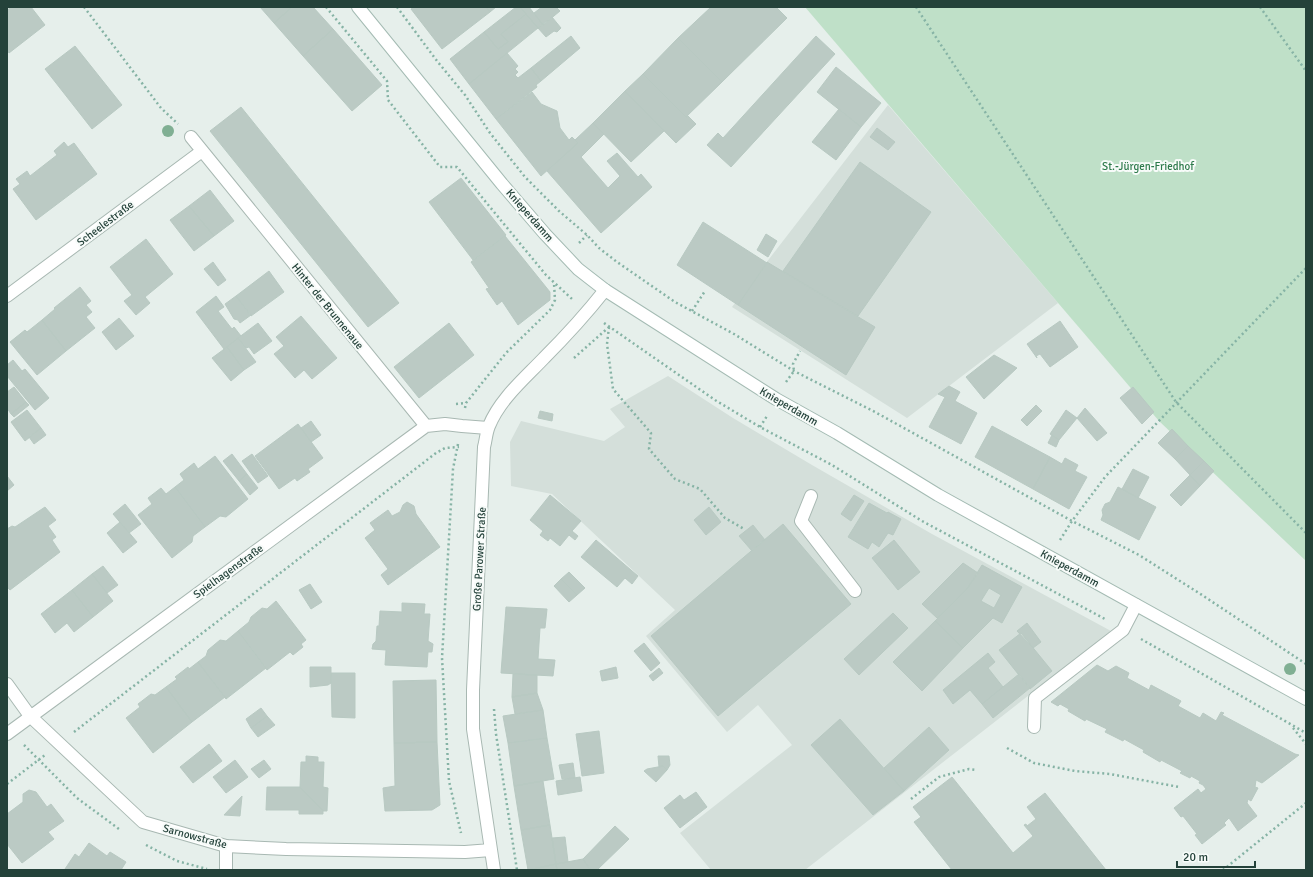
<svg xmlns="http://www.w3.org/2000/svg" width="1313" height="877" font-family="Signika,sans-serif">
<style>
.built{fill:#d4dfda}
.green{fill:#bfe0c8}
.building{fill:#bbcac4;stroke:#b8c9c2;fill-rule:evenodd}
.lines{fill:none;stroke-linecap:round;stroke-linejoin:round}
.service-casing{stroke:#a8b8b2;stroke-width:14}
.minor-casing{stroke:#a8b8b2;stroke-width:14}
.secondary-casing{stroke:#a4bbb3;stroke-width:14}
.path{stroke:#86b3a5;stroke-width:2.5;stroke-dasharray:2 3;stroke-linecap:butt}
.service{stroke:#fff;stroke-width:12}
.minor{stroke:#fff;stroke-width:12}
.secondary{stroke:#fff;stroke-width:12}
.tree{fill:#80af93}
.labels{text-anchor:middle;stroke-width:4;stroke-linejoin:round;paint-order:stroke}
.park-label{font-size:11px;fill:#2d7a4b;stroke:#f7fbf9}
.street-label{font-size:11px;fill:#24423a;stroke:#f7fbf9}
</style>
<rect width="100%" height="100%" fill="#e6efeb"/>
<!-- built -->
<path class="built" d="M888,105l170,198 -151,115 -175,-111z
M668,376l65,42 79,47 120,69 179,97 -306,239h-94l-31,-37 112,-88 -34,-40 -31,27 -81,-96 29,-26 -123,-116 -41,-8 -1,-44 11,-21 83,20 21,-14 -15,-18z"/>
<!-- green -->
<path class="green" d="M805,7h501v554l-147,-140z"/>
<!-- building -->
<path class="building" d="M12,7h19l14,18 -36,28 -2,-3v-40z
M260,7h32l-18,16z
M292,7h21l20,22 -30,27 -29,-33z
M414,7h72l4,5 -48,37 -31,-40z
M486,7h10l-6,5z
M516,7h4l6,7 -25,20 7,8 -10,7 -14,-17z
M520,7h9l14,18 -5,3z
M542,7h14l4,4 -17,14 -9,-12z
M711,7h65l11,11 -65,64 -44,-44z
M526,14l12,14 -69,56 -19,-25 34,-27 14,17 10,-7 -7,-8z
M552,17l9,11 -4,4 -3,-1 -8,6 -8,-9z
M333,29l49,56 -30,26 -49,-55z
M571,36l9,12 -39,33 -10,-13z
M816,36l19,18 -104,113 -24,-22 11,-12 5,5z
M678,38l44,44 -36,35 -43,-43z
M75,46l47,59 -30,24 -47,-60z
M507,53l11,13 -3,3 3,3 -3,3 3,3 13,-10 10,13 -5,4 1,2 -41,32 -27,-35z
M836,67l45,36 -20,24 -44,-35z
M643,74l43,43 2,-1 8,8 -20,19 -51,-52z
M625,91l39,40 -33,31 -38,-39z
M532,92l9,12 16,7 3,17 9,12 3,-3 6,6 -37,33 -45,-57z
M241,107l158,196 -31,24 -158,-196z
M839,109l22,18 -25,33 -24,-18z
M593,123l11,11 -23,23 27,31 12,-12 -13,-15 10,-8 21,24 3,-3 11,13 -51,46 -54,-62 31,-28 -3,-3z
M877,128l18,14 -7,8 -18,-13z
M64,142l4,5 6,-4 23,31 -61,46 -23,-31 7,-5 -4,-5 11,-8 3,5 27,-21 -3,-4z
M860,162l71,50 -73,104 -75,-45z
M461,178l45,57 -33,25 -44,-58z
M210,190l24,31 -20,15 -25,-30z
M189,206l25,30 -20,15 -24,-31z
M703,222l64,41 -29,42 -61,-40z
M766,234l11,7 -9,16 -11,-7z
M505,236l45,56v8l-32,25 -16,-24 -5,4 -11,-16 3,-1 -18,-26z
M146,239l27,35 -28,23 5,6 -14,12 -12,-14 8,-6 -22,-28z
M213,262l13,18 -8,6 -14,-17z
M767,262l108,65 -29,48 -108,-70z
M269,271l15,21 -33,24 -15,-20z
M80,287l11,14 -5,4 6,7 -6,5 9,11 -29,23 -24,-31 13,-11 -1,-1z
M216,296l8,11 -6,4 14,18 2,-2 7,9 -17,13 -28,-37z
M236,296l15,19 -11,8 -2,-3 -4,-1 -9,-15z
M301,316l36,42 -25,21 -8,-9 -9,8 -21,-24 10,-8 -8,-9z
M119,318l15,18 -18,14 -14,-18z
M42,320l24,31 -29,24 -27,-33 15,-12 2,2z
M1060,321l18,26 -28,20 -10,-13 -4,2 1,2 -10,-14z
M258,323l14,18 -18,13 -5,-7 -3,1 -8,-10z
M449,323l25,32 -55,43 -25,-31z
M238,338l18,24 -12,8 -17,-23z
M227,347l17,23 -13,11 -19,-23z
M994,355l23,13 -33,31 -18,-22z
M13,360l9,11 3,-2 24,29 -14,12 -28,-34v-11z
M949,386l11,6 -5,9 22,12 -16,31 -32,-17 16,-30 -7,-3z
M14,387l12,15 -15,12 -4,-6v-16z
M1133,387l21,25 -12,12 -22,-26z
M26,402l3,3 -15,12 -3,-3z
M1036,405l6,6 -15,15 -6,-6z
M1085,408l22,25 -10,8 -20,-23z
M27,410l14,18 -16,13 -14,-19z
M1066,410l11,8 -18,22 -9,-6z
M540,411l13,3 -1,7 -14,-3z
M311,421l10,14 -10,7 -10,-14z
M298,424l25,34 -15,11 2,3 -13,9 -2,-3 -16,11 -24,-33z
M992,426l58,31 -17,32 -58,-32z
M41,428l5,7 -12,9 -5,-7z
M1172,429l16,17 -13,13 -17,-16z
M1052,435l7,5 -3,7 -8,-4z
M1188,446l16,15 -14,14 -15,-16z
M232,454l15,20 -8,7 -16,-20z
M252,454l16,22 -10,7 -16,-22z
M215,456l33,43 -22,18 -6,-1 -15,11 -30,-40 9,-7 -4,-6 14,-11 4,6z
M1050,457l12,7 3,-6 13,7 -3,6 12,6 -18,32 -36,-20z
M1204,461l10,10 -14,15 -10,-11z
M1133,469l16,8 -11,21 -16,-9z
M247,474l11,14 -8,7 -11,-14z
M1190,475l10,11 -19,20 -11,-11z
M7,476l7,9 -7,6z
M175,487l30,40 -12,9 -1,6 -20,16 -34,-43 14,-11 -4,-6 13,-10 5,6z
M1118,487l38,20 -17,33 -38,-20 2,-5 -1,-5 3,-6 5,-2z
M550,495l31,26 -9,10 6,5 -3,4 -6,-5 -9,11 -10,-8 -2,3 -8,-6 3,-4 -13,-11z
M854,495l10,6 -13,20 -10,-7z
M407,502l7,4 2,8 24,33 -52,38 -7,-10 7,-6 -23,-31 10,-8 -5,-7 18,-13 4,6 8,-4 3,-7z
M869,503l18,10 1,-1 13,7 -8,16 -5,-2 -9,14 -7,-5 -4,7 -20,-12z
M125,504l16,20 -12,9 -16,-19z
M45,507l11,13 -8,6 8,11 -4,3 8,12 -50,38 -3,-3v-58l5,-3 3,1z
M709,507l12,15 -15,13 -12,-15z
M120,522l17,20 -14,11 -16,-20z
M783,524l68,80 -133,112 -67,-80z
M753,525l12,15 -13,11 -13,-15z
M596,540l42,36 -6,8 -7,-6 -8,9 -36,-30z
M894,540l26,32 -22,18 -26,-32z
M963,563l15,10 -11,16 -30,29 -15,-14z
M982,565l40,22 -20,36 -9,-5 -30,30 -28,-27 32,-32zM989,588l12,7 -7,13 -13,-7z
M103,566l15,19 -11,8 -15,-19z
M569,572l16,16 -8,7 -16,-16z
M92,574l21,27 -20,16 -21,-27z
M561,579l16,16 -8,7 -15,-16z
M310,584l12,18 -11,7 -12,-19z
M72,590l21,27 -19,15 -7,-9 -12,10 -14,-19z
M276,601l30,39 -5,4 2,3 -10,8 -3,-3 -23,18 -29,-39 11,-9 2,-5 11,-9 5,1z
M402,603l23,1 -1,10h6l-2,27 5,3 -1,8h-4l-1,15 -42,-2 1,-15 -14,-1 1,-5 3,-3 1,-15h2l1,-15 22,1z
M506,607l41,2 -2,19h-5l-2,31 17,1 -2,16 -52,-3z
M893,613l15,15 -49,47 -15,-16z
M935,621l28,27 -41,43 -29,-29z
M1027,623l14,19 -8,6 -16,-17z
M238,631l28,37 -40,31 -28,-37 8,-6 2,-6 12,-10 6,1z
M1021,633l31,38 -22,18 -31,-39z
M644,643l16,20 -9,8 -17,-20z
M988,653l7,9 -7,6 15,19 -21,17 -12,-14 -17,14 -10,-14z
M198,662l27,35 -33,25 -26,-35 11,-8 -2,-2 13,-10 1,2z
M1097,665l11,6 8,-5 13,7 -2,5 22,12 2,-5 30,16 -3,5 22,12 3,-5 13,8 5,-9 3,1 -2,2 73,39 4,1 -37,28 -6,-3 -1,7 3,1 -7,13 -3,-2 -1,4 10,13 -19,15 -9,-13 -5,5 2,2 -24,19 -7,-9 2,-1 -14,-18 -2,1 -7,-9 24,-19 3,4 5,-4 -3,-4 -4,-2 1,-2 -9,-5 -1,2 -10,-5 2,-2 -21,-11 -1,2 -17,-10 1,-2 -20,-11 -1,2 -18,-9 2,-3 -21,-10 -1,2 -17,-10 1,-2 -9,-5 -2,2 -7,-4z
M310,667h21v16l-3,2 -18,2z
M616,667l2,11 -16,3 -2,-10z
M659,668l4,5 -10,8 -4,-5z
M331,673h24v45l-23,-1z
M513,674l24,1v18l-25,4z
M1019,674l11,14 -37,30 -11,-14z
M436,680l1,62 -43,1 -1,-62z
M166,687l26,35 -39,31 -27,-35 14,-11 -2,-3 13,-10 4,1z
M537,693l6,17 -28,4 -3,-17z
M261,708l6,8 -16,12 -5,-9z
M543,710l4,28 -39,5 -5,-27z
M267,716l8,9 -17,12 -7,-9z
M840,719l64,72 -31,24 -62,-70z
M929,727l20,23 -45,41 -20,-23z
M599,731l5,42 -22,3 -6,-42z
M547,738l7,41 -40,7 -6,-43z
M437,742l3,63 -8,5 -47,1 -2,-23 12,-2 -1,-43z
M209,744l13,17 -29,22 -13,-16z
M306,756l12,1v5h6l-1,25 5,1 -1,23h-4l-23,-24 1,-25h5z
M658,756h11l1,9 -3,5 -4,-4 -4,1z
M235,760l13,17 -22,16 -13,-16z
M264,760l7,9 -12,9 -8,-9z
M573,763l2,15 -13,1 -3,-14z
M663,766l4,4 -11,12 -12,-11 3,-2z
M580,777l2,14 -24,4 -2,-14z
M952,777l61,76 20,-17 -9,-11 2,-1 1,2 9,-7 -9,-12 18,-14 61,77h-154l-38,-48 7,-5 -8,-10z
M543,781l7,44 -29,5 -7,-44z
M267,787h33l23,24v3h-24v-4h-33z
M29,790l7,2 11,15 4,-3 13,17 -16,11 6,7 -32,24 -15,-19v-30l16,-12v-8z
M696,792l11,15 -27,21 -16,-20 16,-13 4,5z
M242,796l-2,20 -16,-1z
M550,825l6,39 -28,6 -7,-40z
M615,826l14,13 -32,31h-7l-7,-11z
M565,837l3,25 -12,2 -4,-26z
M89,843l18,13 3,-4 16,10 -5,8h-53l-3,-1 10,-15 4,3z
M583,859l7,10 -1,1h-32l-1,-6z
M556,864l1,6h-28z"/>
<g class="lines">
<defs>
<path id="service" d="M811,496l-10,25 54,70
M1034,727l1,-29 88,-68 13,-25
M226,870v-24"/>
<path id="minor" d="M191,137l235,289
M7,296l195,-145
M7,684l23,32 113,106 83,24 60,3 179,3 26,-2
M7,734l419,-308 19,-2 17,2 26,2
M494,870l-21,-141v-39l11,-243c2,-7 2,-14 5,-21 11,-27 35,-47 55,-68 21,-21 42,-44 61,-68"/>
<path id="secondary" d="M358,7l144,177 43,50 33,35 27,21 171,109 61,34 101,62 368,204"/>
</defs>
<!-- service casing -->
<use href="#service" class="service-casing"/>
<!-- minor casing -->
<use href="#minor" class="minor-casing"/>
<!-- secondary casing -->
<use href="#secondary" class="secondary-casing"/>
<!-- path -->
<path class="path" d="M84,7l77,101 17,16
M326,7l61,74 1,19 52,67h17l89,108 26,24
M397,7l40,54 28,34 25,38 35,44 34,34 28,24 12,13 18,14 58,40 59,32 60,37 81,41 197,109 67,34 63,40 104,69
M916,7l260,395 130,131
M1260,7l46,64
M579,243l8,-8
M692,311l13,-20
M604,323l111,77 45,27 72,38 90,56 183,98
M609,327l-2,17 6,45 38,44 -2,16 26,30 25,10 25,29 19,11
M574,358l35,-31
M786,382l8,-11 -1,-7 7,-13
M456,404l10,-1
M465,408l1,-5 40,-50 44,-43 5,-10 -1,-17
M760,427l7,-11
M458,444l-5,25 -11,189 7,123 12,52
M1060,540l12,-19 33,-44 201,-209
M1141,639l165,94
M494,709l2,25 21,136
M1293,728l13,16
M74,732l362,-279 9,-5 14,-1
M24,745l53,53 42,31
M1007,748l27,15 41,8 35,3 69,13
M7,784l38,-29
M911,799l28,-22 30,-8 8,1
M146,845l31,16 30,8
M1223,870l83,-67"/>
<!-- service -->
<use href="#service" class="service"/>
<!-- minor -->
<use href="#minor" class="minor"/>
<!-- secondary -->
<use href="#secondary" class="secondary"/>
</g>
<!-- trees -->
<g class="tree">
<circle cx="168" cy="131" r="6"/>
<circle cx="1290" cy="669" r="6"/>
</g>
<g class="labels">
<!-- park labels -->
<g class="park-label">
<text x="1148" y="170">St.-Jürgen-Friedhof</text>
</g>
<!-- street labels -->
<g class="street-label">
<text transform="translate(530 215) rotate(49)" y="4">Knieperdamm</text>
<text transform="translate(105 223) rotate(-37)" y="4">Scheelestraße</text>
<text transform="translate(328 306) rotate(51)" y="4">Hinter der Brunnenaue</text>
<text transform="translate(789 406) rotate(30)" y="4">Knieperdamm</text>
<text transform="translate(479 559) rotate(-87)" y="4">Große Parower Straße</text>
<text transform="translate(1070 568) rotate(29)" y="4">Knieperdamm</text>
<text transform="translate(228 571) rotate(-36)" y="4">Spielhagenstraße</text>
<text transform="translate(195 836) rotate(15)" y="4">Sarnowstraße</text>
</g>
</g>
<!-- border -->
<rect width="1313" height="877" fill="none" stroke="#24423a" stroke-width="16"/>
<!-- scale -->
<path d="M1177 861v6h78v-6" fill="none" stroke="#24423a" stroke-width="2"/>
<text x="1183" y="861" font-size="12" fill="#24423a" stroke="#f7fbf9" stroke-width="3" paint-order="stroke">20 m</text>
</svg>
